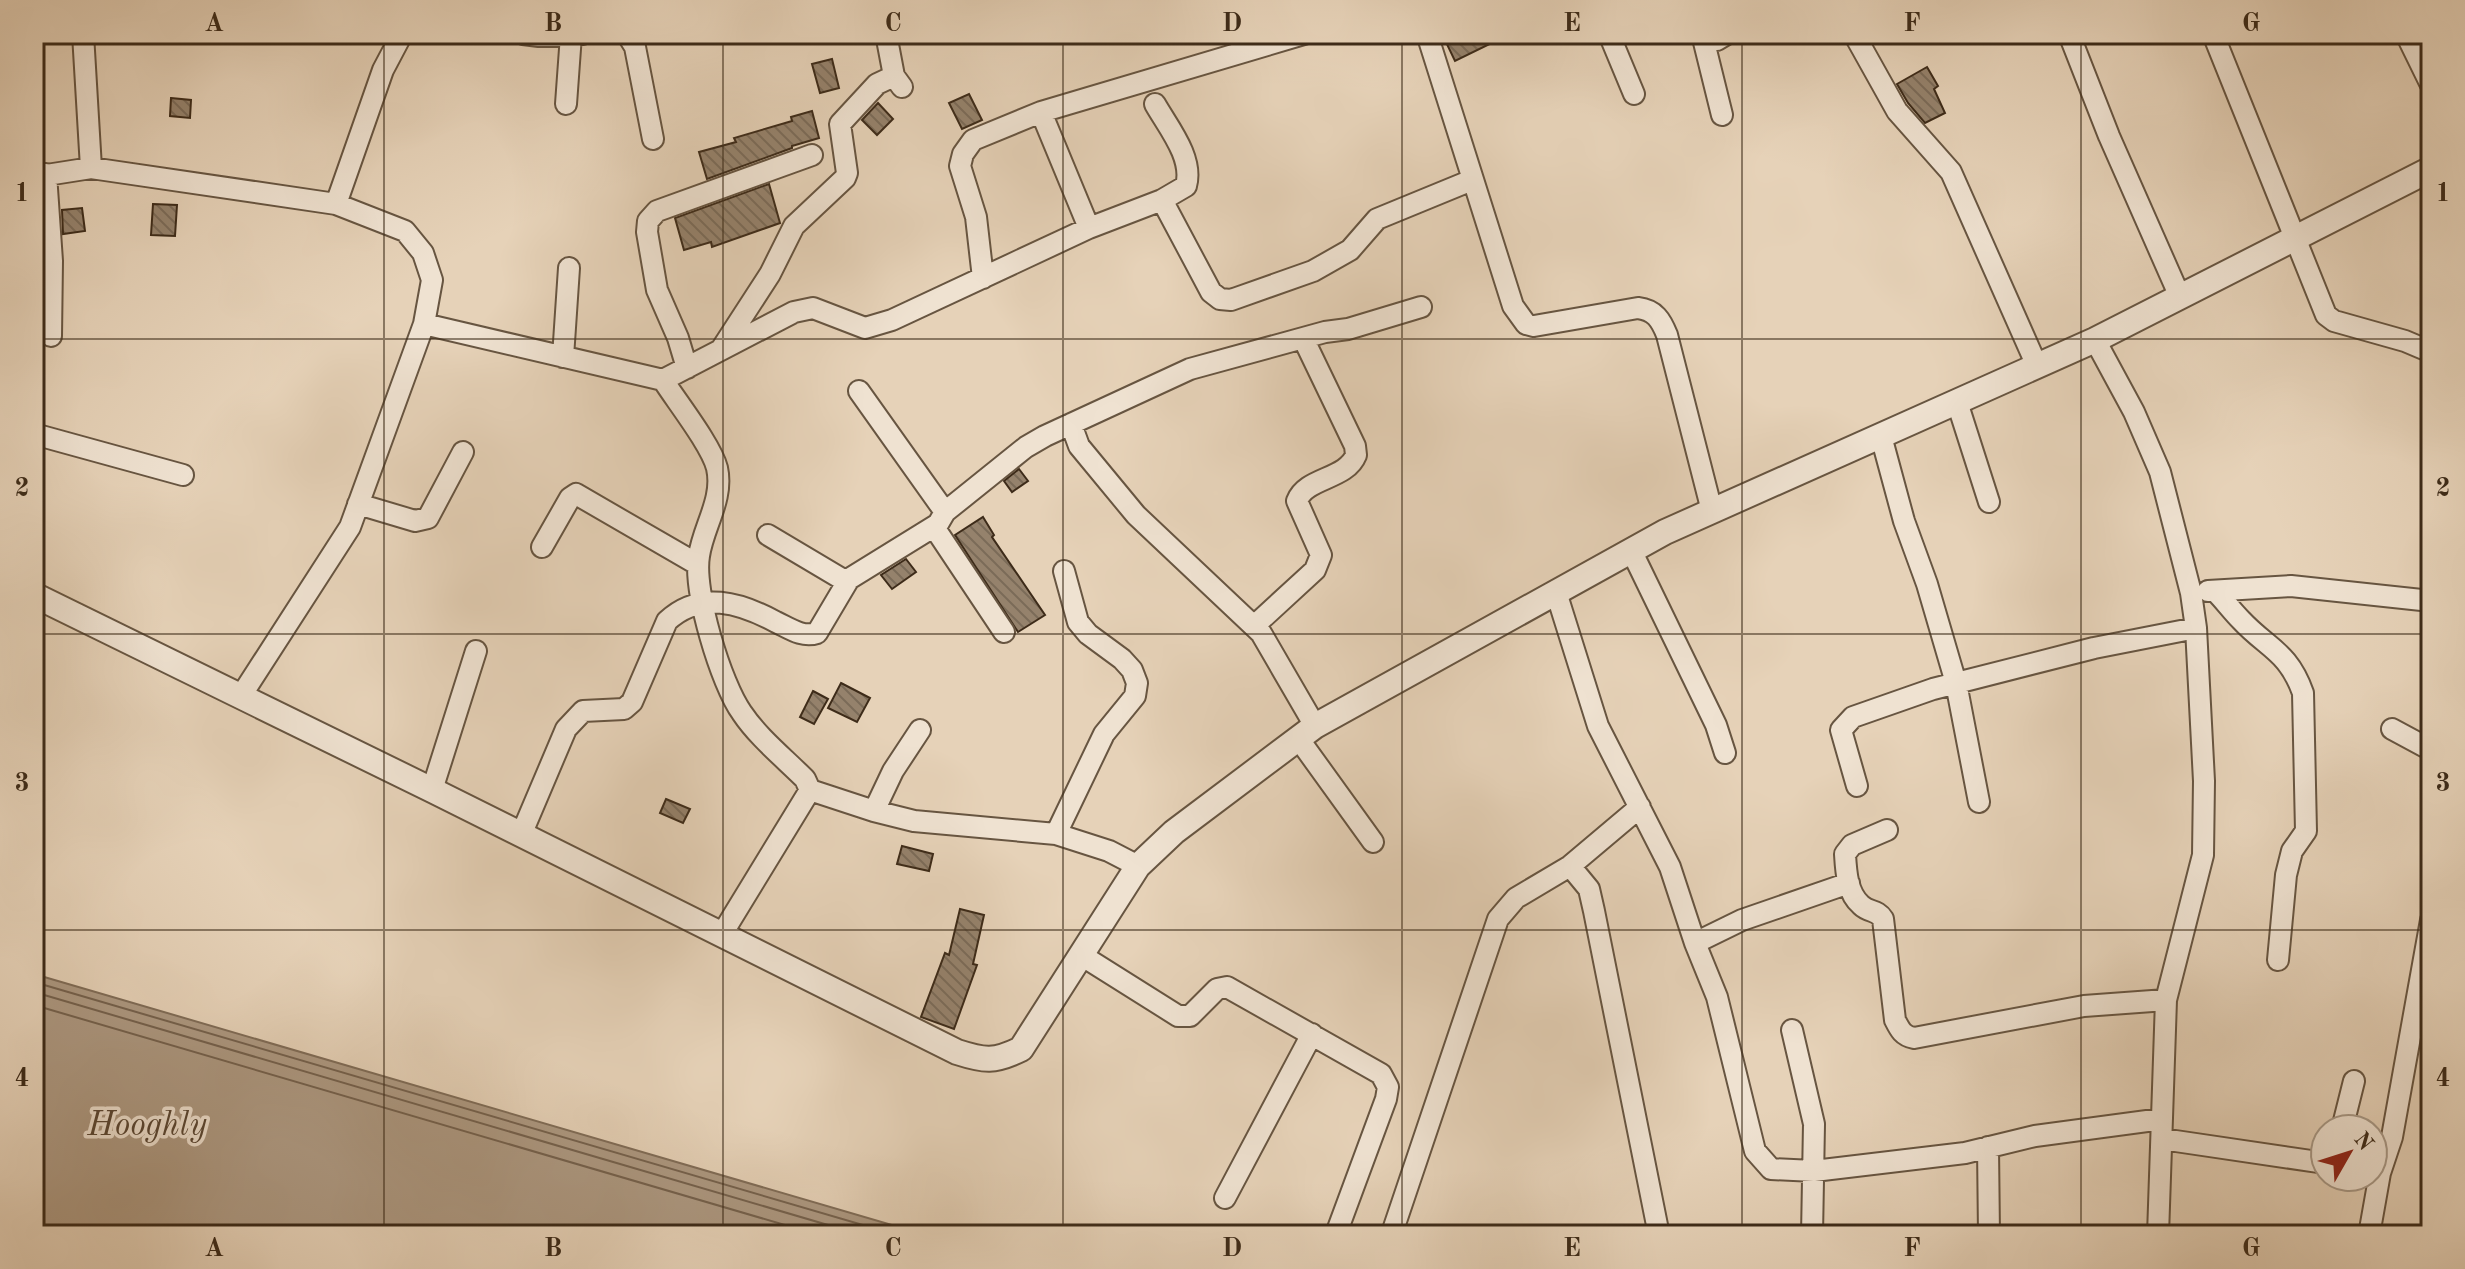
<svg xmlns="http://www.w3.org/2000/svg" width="2465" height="1269" font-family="'Old Standard TT',serif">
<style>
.water{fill:#ad9982;stroke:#806d58;stroke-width:2}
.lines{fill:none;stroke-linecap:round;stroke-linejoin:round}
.shore{stroke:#75624e;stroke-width:2}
.building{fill:url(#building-back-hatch);stroke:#3d2b19;stroke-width:2}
.minor-casing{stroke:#675541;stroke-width:24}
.tertiary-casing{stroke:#675541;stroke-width:28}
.minor{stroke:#efe2d1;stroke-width:20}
.tertiary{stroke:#efe2d1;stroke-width:24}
.grid{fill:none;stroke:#3d2b19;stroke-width:2;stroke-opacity:0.55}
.labels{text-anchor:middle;stroke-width:7;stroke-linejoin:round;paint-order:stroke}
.water-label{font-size:34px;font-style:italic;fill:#594633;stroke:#efe2d1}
.neatline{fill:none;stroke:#3d2b19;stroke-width:3}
.grid-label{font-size:26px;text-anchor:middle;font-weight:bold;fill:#3d2b19}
</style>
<defs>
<pattern id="building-back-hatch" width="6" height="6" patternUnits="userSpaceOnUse" patternTransform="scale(2)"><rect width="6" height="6" fill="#95826c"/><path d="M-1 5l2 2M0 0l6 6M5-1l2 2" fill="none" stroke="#7b6b58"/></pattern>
</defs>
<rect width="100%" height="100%" fill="#e6d2b8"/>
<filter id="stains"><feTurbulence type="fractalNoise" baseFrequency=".0025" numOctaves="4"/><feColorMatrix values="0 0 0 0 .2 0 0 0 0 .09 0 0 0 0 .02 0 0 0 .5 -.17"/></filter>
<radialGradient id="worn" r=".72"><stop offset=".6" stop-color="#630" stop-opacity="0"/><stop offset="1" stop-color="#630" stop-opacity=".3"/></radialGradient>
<!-- water -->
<path class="water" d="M34,974l892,261h-892z"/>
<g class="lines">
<!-- shore -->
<path class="shore" d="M34,982l863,253
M34,992l828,243
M34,1005l785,230"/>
</g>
<!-- building -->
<path class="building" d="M1453,34h57l-55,27 -11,-23z
M832,59l7,29 -19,5 -8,-29z
M1927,67l11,19 -4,3 11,24 -20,10 -17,-20 -11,-19z
M969,94l13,26 -20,9 -13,-26z
M171,98l20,2 -1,18 -20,-2z
M878,103l15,16 -16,16 -15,-15z
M812,111l7,27 -27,8v2l-85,31 -8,-27 37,-10 -2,-4 58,-17 -1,-4z
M769,184l11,39 -68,24 -1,-5 -27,8 -9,-32z
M153,204l24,1 -2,31 -24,-1z
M82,208l3,23 -22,3 -1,-24z
M1019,469l9,12 -16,11 -8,-11z
M983,517l11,18 -2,2 53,78 -27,17 -63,-97z
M906,559l10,13 -24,17 -11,-14z
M841,683l29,15 -13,24 -29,-14z
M813,691l15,8 -14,25 -14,-7z
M666,799l24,10 -7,14 -23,-10z
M902,846l31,8 -4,17 -32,-7z
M960,909l24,6 -11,49 4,1 -23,64 -33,-12 24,-64 4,2z"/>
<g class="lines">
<defs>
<path id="minor" d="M83,34l8,134
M523,34l16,2 44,-2
M627,34l8,13 18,92
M886,34l8,42 8,11
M1427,34l86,272 13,18 8,2 104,-18c17,2 23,12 29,27l45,176
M1609,34l25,60
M1702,34l20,81
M1704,34l13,6 10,-6
M1854,34l43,77 54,61 86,194
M2069,34l40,102 71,161
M2213,34l113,281 8,6 71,20 26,11
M2406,34l25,51
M566,104l5,-69
M1041,112l48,116
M46,174l6,87 -1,75
M34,177l57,-9 245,36 69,27 18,22 9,27 -8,44 -74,203 -109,169
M1162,200l49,92 9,7 11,1 82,-29 37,-21 27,-31 95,-39
M336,204l47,-134 19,-36
M983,278l-7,-61 -16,-51 3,-12 10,-14 68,-28 263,-78
M424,324l239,56 131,-68 19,-4 52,20 27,-8 197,-92 73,-28 24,-14c8,-28 -18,-59 -31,-82
M2095,340l39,72 26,60 31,121 5,35 8,153 -1,74 -37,145 -8,235
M722,348l48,-74 24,-48 51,-48 2,-5 -7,-49 37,-40 17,-8
M563,357l6,-89
M687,368l-9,-30 -21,-48 -10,-58 1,-11 9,-10 155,-56
M663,380c14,22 48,65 54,88 7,31 -14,59 -18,88 -6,35 22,128 43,157 16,24 42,45 63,66l5,11 64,21 40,10 142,13 53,17 29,15
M859,391l86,121
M1957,402l32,100
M1071,424l8,22 57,69 125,118 54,93
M34,434l149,41
M1881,436l23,85 23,63 29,99 23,119
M358,504l57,17 13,-3 35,-66
M934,527l70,105
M768,535l79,47
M542,547l28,-49 6,-4 121,70
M1631,550l85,175 9,28
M2208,591l83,-5 140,15
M2215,591c9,9 17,20 26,29 27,29 47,31 62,73l3,138 -14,20 -6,24 -8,85
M1556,592l42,134 72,141 25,76 22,54 38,154 16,18 43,2 151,-18 70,-17 127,-17
M1254,626l61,-56 6,-15 -24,-54c9,-24 49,-21 59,-46l-1,-9 -51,-106
M2392,729l39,21
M1298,738l75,104
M1857,786l-16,-56 12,-13 80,-28 161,-41 102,-20
M432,790l44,-139
M874,811l19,-40 27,-41
M1887,830l-35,15 -7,9c1,17 2,39 16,51 8,8 16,4 22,14l12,101c5,10 8,16 19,18l170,-32 82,-6
M1056,834l48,-100 31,-38 2,-13 -5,-13 -10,-11 -34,-25 -10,-12 -14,-51
M521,835l45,-106 17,-18 41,-2 8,-7 35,-81c33,-31 74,-18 109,1 13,6 26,16 41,11l32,-54 89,-55 7,-12 81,-65 19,-11 145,-67 135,-37 23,-3 73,-22
M1570,866l19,23 5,22 65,324
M722,934l88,-144
M1695,943l47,-23 107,-37
M1081,955l97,61h12l27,-27 10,-2 154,87 7,13 -2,12 -50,135
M1792,1030l22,94 -2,111
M2342,1129l12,-48
M2162,1139l163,24
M1988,1147l1,88
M1225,1198l87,-164
M1392,1233l106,-314 18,-21 54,-32 70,-59
M2369,1235l11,-62 12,-36 39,-217"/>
<path id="tertiary" d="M34,595l398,195 525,262c28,9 37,10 64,-3l117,-183 36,-34 141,-106 350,-194 430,-192 336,-171"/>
</defs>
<!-- minor casing -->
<use href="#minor" class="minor-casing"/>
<!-- tertiary casing -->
<use href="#tertiary" class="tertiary-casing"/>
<!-- minor -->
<use href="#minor" class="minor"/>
<!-- tertiary -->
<use href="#tertiary" class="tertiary"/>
</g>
<!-- grid -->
<path class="grid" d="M384,34v1201M723,34v1201M1063,34v1201M1402,34v1201M1742,34v1201M2081,34v1201M34,339h2397M34,634h2397M34,930h2397"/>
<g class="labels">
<!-- water labels -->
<g class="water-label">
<text x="147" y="1135">Hooghly</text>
</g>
</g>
<!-- margin -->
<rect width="2465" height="1269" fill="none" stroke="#e6d2b8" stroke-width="88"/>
<!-- north arrow -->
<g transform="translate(2349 1153) rotate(51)"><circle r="38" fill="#efe2d1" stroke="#a89987" stroke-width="2"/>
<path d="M0-6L14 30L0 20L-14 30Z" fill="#8f2418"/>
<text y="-12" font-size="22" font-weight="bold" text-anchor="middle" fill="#3d2b19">N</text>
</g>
<rect x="44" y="44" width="2377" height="1181" class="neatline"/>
<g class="grid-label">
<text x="214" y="31">A</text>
<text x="553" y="31">B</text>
<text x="893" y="31">C</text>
<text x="1232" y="31">D</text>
<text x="1572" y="31">E</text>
<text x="1912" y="31">F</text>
<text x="2251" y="31">G</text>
<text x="22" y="201">1</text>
<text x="2443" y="201">1</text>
<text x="22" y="496">2</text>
<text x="2443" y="496">2</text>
<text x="22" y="791">3</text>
<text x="2443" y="791">3</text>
<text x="22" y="1086">4</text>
<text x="2443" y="1086">4</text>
<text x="214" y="1256">A</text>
<text x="553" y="1256">B</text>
<text x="893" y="1256">C</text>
<text x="1232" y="1256">D</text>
<text x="1572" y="1256">E</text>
<text x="1912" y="1256">F</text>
<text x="2251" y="1256">G</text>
</g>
<rect width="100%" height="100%" filter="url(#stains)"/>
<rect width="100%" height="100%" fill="url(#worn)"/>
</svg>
